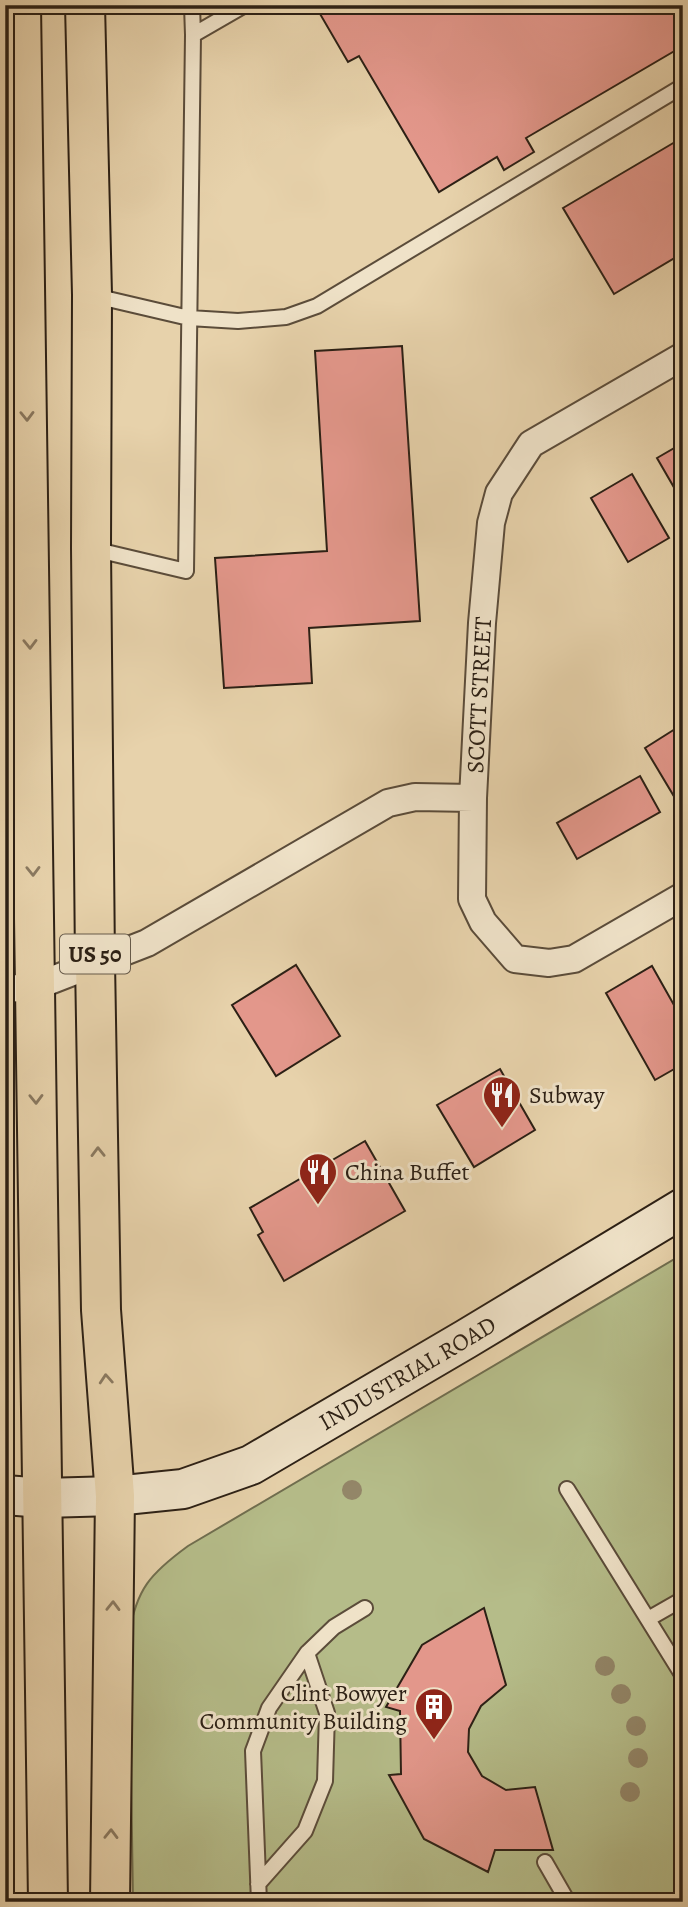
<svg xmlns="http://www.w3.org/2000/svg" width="688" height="1907" font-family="Alegreya,serif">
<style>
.green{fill:#b5bc89;stroke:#706e4f;stroke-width:2}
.building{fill:#e3978b;stroke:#2c2015;stroke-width:2}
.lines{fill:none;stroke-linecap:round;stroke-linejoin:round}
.lane-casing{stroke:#5b4c3a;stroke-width:18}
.street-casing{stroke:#5b4c3a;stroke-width:30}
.secondary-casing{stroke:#2c2015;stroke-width:42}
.primary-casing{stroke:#2c2015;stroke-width:42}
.lane{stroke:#efe2c8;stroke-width:14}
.street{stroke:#efe2c8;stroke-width:26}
.secondary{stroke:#efe2c8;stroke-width:38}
.primary{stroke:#e7d2ab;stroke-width:38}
.tree{fill:#938668}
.oneway{stroke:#8a7960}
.labels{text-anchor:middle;stroke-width:6;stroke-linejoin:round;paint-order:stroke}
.shield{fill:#efe2c8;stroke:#665a4b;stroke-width:2}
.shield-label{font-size:23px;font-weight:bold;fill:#2c2015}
.street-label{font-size:24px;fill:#2c2015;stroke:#efe2c8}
.poi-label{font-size:24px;fill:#2c2015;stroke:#efe2c8;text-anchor:start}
</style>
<rect width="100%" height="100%" fill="#e7d2ab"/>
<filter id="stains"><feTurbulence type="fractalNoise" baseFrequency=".00286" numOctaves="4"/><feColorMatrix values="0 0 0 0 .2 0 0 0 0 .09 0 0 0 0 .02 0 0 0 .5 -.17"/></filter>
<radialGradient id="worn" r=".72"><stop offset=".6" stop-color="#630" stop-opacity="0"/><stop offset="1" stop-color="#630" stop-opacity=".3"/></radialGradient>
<!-- green -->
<path class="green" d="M683,1254v648h-550l-4,-267c7,-46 22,-62 59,-89z"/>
<!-- building -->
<path class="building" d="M318,5h365v41l-157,92 8,14 -30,18 -7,-13 -58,35 -80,-136 -11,6 -32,-55z
M675,142l8,13v98l-69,41 -51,-86z
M402,346l18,275 -111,7 3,55 -88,5 -9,-130 112,-7 -12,-200z
M683,443v60l-26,-45z
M632,474l37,64 -41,24 -37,-64z
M683,724v69l-8,5 -30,-50z
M640,776l20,36 -83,47 -20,-36z
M296,965l44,71 -64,40 -44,-71z
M652,966l31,55v43l-28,16 -49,-87z
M500,1069l35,61 -61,37 -37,-62z
M365,1141l40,70 -121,70 -26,-46 5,-3 -13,-24z
M484,1608l22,77 -25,21 -12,23 -1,23 14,24 24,14 29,-3 18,63h-58l-7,22 -64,-33 -35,-64 12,-1 -1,-63 -14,-4 36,-62z"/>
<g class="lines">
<defs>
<path id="lane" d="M193,35l52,-30
M95,296l94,22 49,3 48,-4 31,-11 366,-220
M93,549l93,22 7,-536 -1,-30
M567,1489l116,187
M648,1619l35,-20
M545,1862l23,40
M258,1884l47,-53 20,-50 2,-68 -20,-60
M259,1902l-6,-151 16,-43 38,-55 27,-26 31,-19"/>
<path id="street" d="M683,356l-152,88 -32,49 -8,30 -9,100 -9,175 -1,101 11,23 32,37 34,4 25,-4 109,-63
M5,989l29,-2 113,-44 241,-140 27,-6 58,1"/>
<g id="secondary">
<path id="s1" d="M5,1495l38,3 72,-2 68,-7 68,-24 215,-126 217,-131"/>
</g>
<path id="primary" d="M21,5l27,1897
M85,5l7,290 -1,253 4,414 6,348 14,186 -5,406"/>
</defs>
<!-- lane casing -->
<use href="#lane" class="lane-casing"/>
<!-- street casing -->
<use href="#street" class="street-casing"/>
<!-- secondary casing -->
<use href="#secondary" class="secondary-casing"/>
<!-- primary casing -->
<use href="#primary" class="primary-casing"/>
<!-- lane -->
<use href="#lane" class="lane"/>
<!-- street -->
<use href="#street" class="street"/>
<!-- secondary -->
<use href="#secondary" class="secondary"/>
<!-- primary -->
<use href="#primary" class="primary"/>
</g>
<!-- trees -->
<g class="tree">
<circle cx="352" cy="1490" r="10"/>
<circle cx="605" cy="1666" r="10"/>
<circle cx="621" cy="1694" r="10"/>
<circle cx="636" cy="1726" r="10"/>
<circle cx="638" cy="1758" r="10"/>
<circle cx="630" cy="1792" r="10"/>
</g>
<!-- one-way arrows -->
<defs><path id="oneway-chevron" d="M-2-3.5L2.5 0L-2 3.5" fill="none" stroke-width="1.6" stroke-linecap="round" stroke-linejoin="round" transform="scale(1.75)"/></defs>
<g class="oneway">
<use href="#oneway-chevron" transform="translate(27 416) rotate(89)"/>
<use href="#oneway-chevron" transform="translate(30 644) rotate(89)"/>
<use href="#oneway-chevron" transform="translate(33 871) rotate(89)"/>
<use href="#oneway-chevron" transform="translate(36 1099) rotate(89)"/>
<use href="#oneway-chevron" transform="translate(98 1152) rotate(-91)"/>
<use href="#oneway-chevron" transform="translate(106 1379) rotate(-94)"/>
<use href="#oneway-chevron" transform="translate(113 1606) rotate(-89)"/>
<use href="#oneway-chevron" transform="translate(111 1834) rotate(-89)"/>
</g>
<!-- icons -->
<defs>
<symbol id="restaurant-pin" viewBox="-11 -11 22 30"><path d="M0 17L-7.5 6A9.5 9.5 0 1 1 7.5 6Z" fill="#8f2418" stroke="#efe2c8"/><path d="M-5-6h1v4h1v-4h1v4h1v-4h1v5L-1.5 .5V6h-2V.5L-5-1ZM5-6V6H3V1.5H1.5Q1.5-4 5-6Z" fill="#fff"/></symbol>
<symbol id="building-pin" viewBox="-11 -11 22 30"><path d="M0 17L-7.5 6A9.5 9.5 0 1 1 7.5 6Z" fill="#8f2418" stroke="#efe2c8"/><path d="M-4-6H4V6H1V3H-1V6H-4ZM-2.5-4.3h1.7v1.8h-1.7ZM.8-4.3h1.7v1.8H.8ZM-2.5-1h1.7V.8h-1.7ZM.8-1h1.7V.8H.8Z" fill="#fff"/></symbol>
</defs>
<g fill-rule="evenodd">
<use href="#restaurant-pin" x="480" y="1073" width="44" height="60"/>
<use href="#restaurant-pin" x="296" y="1150" width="44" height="60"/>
<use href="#building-pin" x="412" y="1685" width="44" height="60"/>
</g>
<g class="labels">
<!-- shield labels -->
<rect class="shield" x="60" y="934.5" width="70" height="39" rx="5"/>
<g class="shield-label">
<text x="95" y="962">US 50</text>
</g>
<!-- street labels -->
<g class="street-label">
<text transform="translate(479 695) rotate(-87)" y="8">SCOTT STREET</text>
<text dy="8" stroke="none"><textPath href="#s1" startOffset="432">INDUSTRIAL ROAD</textPath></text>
</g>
<!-- poi labels -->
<g class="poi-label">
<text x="529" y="1103">Subway</text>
<text x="345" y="1180">China Buffet</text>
<text x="407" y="1701" text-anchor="end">Clint Bowyer<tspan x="407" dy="28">Community Building</tspan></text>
</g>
</g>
<!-- margin -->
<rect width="688" height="1907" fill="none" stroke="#e7d2ab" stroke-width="28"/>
<rect x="7" y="7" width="674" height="1893" fill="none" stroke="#2c2015" stroke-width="3.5"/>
<rect x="14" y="14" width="660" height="1879" fill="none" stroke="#2c2015" stroke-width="2"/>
<rect width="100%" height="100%" filter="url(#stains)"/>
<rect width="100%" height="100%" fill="url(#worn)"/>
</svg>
